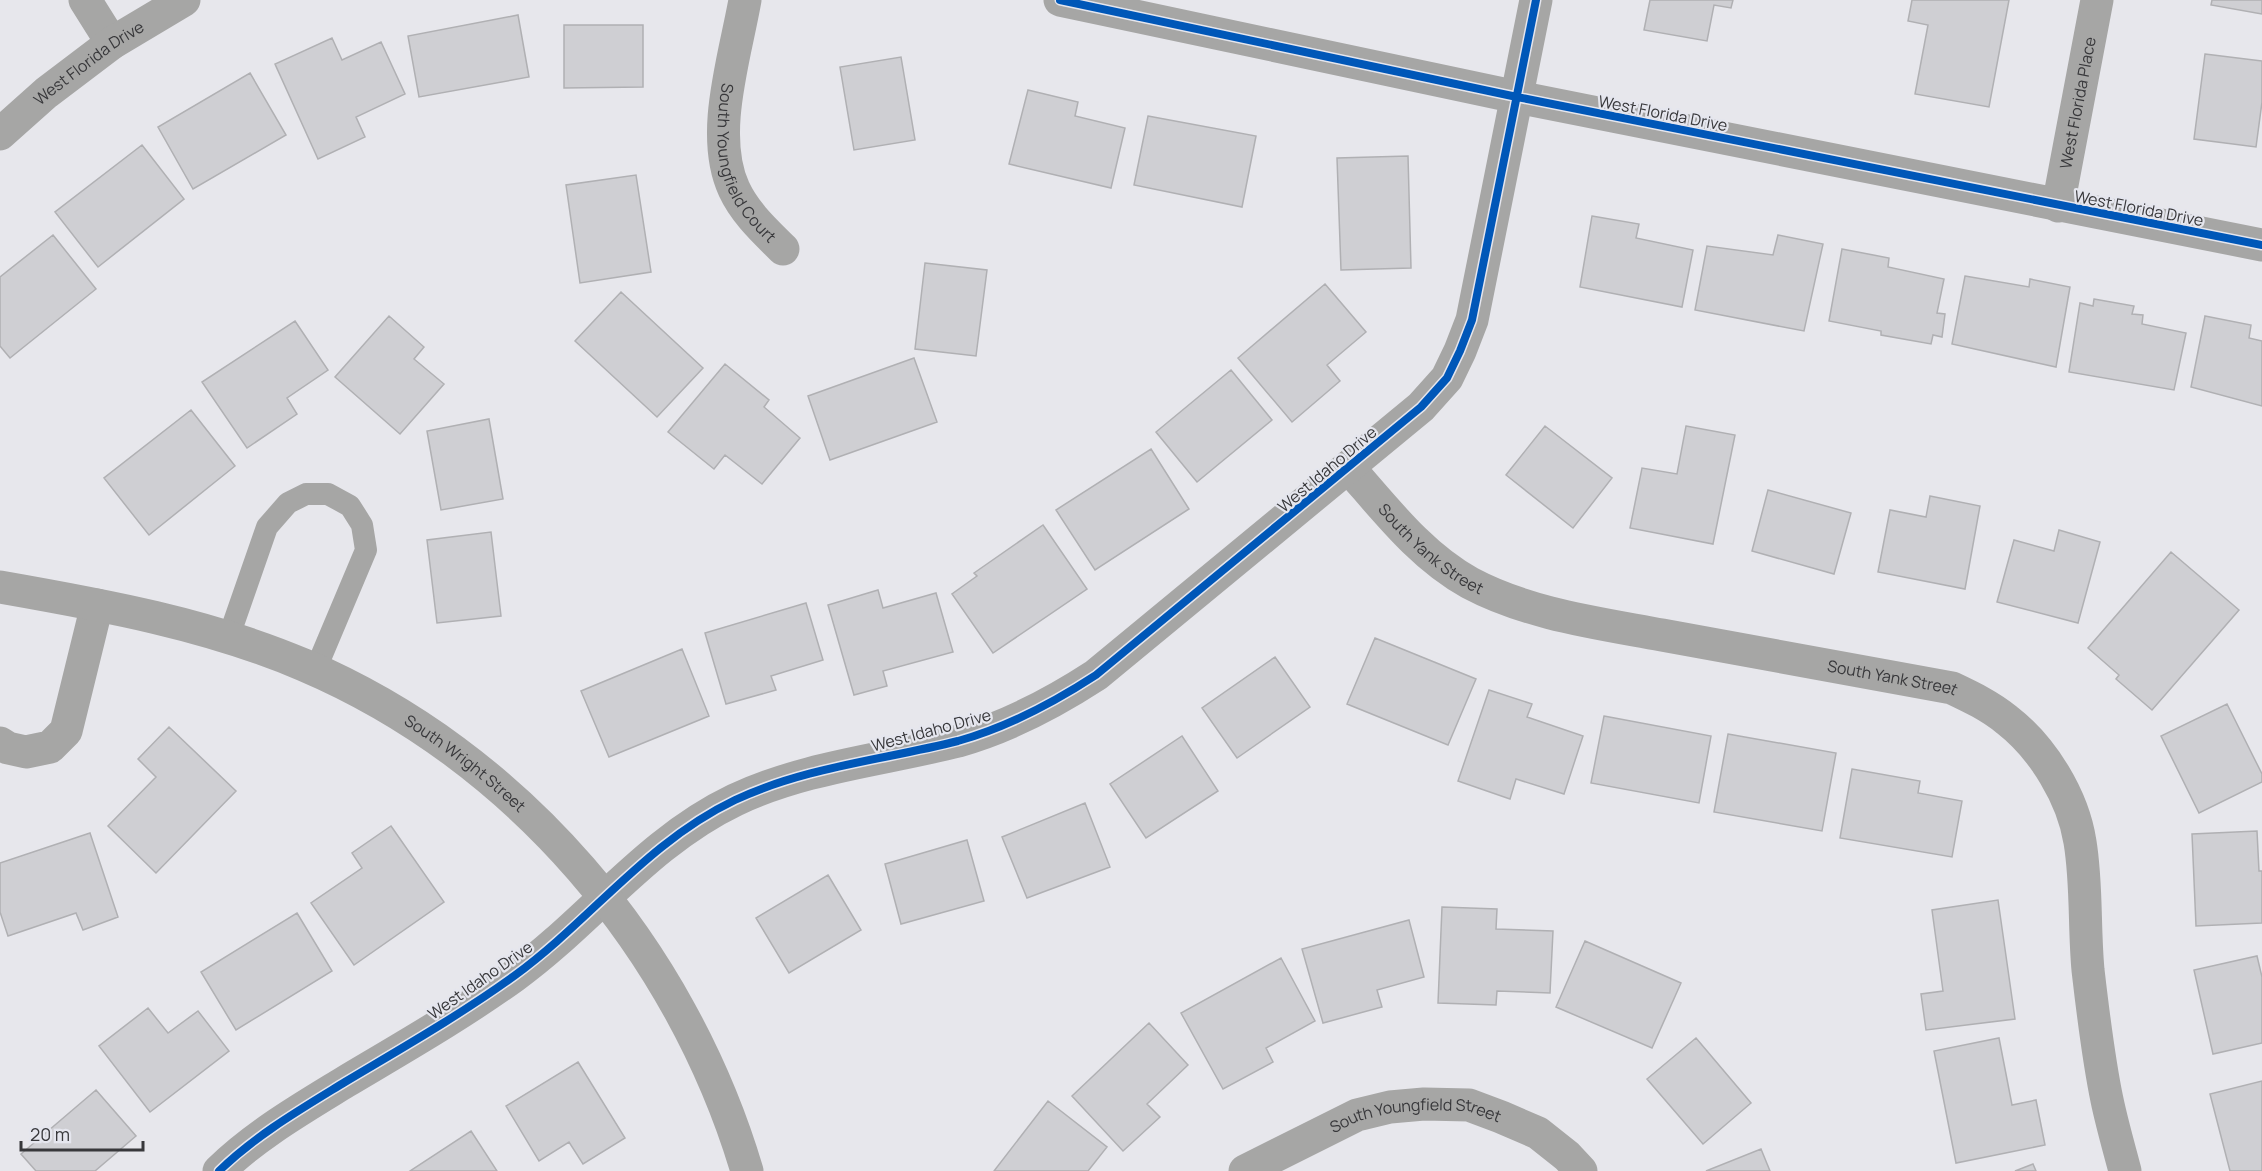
<svg xmlns="http://www.w3.org/2000/svg" width="2262" height="1171" font-family="Manrope,sans-serif">
<style>
.building{fill:#cfcfd3;stroke:#b0b0b3;stroke-width:1.5}
.lines{fill:none;stroke-linecap:round;stroke-linejoin:round}
.service{stroke:#a6a6a5;stroke-width:22}
.minor{stroke:#a6a6a5;stroke-width:33}
.tertiary{stroke:#a6a6a5;stroke-width:33}
.cycleway-casing{stroke:#e5e6ee;stroke-width:11}
.cycleway{stroke:#0057b8;stroke-width:8}
.labels{text-anchor:middle;stroke-width:4.5;stroke-linejoin:round;paint-order:stroke}
.street-label{font-size:16px;fill:#38383b;stroke:#e5e6ee}
</style>
<rect width="100%" height="100%" fill="#e7e7ec"/>
<!-- building -->
<path class="building" d="M1650,0h83l-2,8 -17,-3 -7,36 -63,-11z
M1912,0h97l-20,107 -74,-13 13,-69 -20,-4z
M2212,0h50v14l-51,-9z
M518,15l11,62 -110,20 -11,-61z
M564,25h79v62l-79,1z
M332,38l10,22 39,-18 24,52 -49,23 9,20 -47,22 -43,-95z
M2205,54l57,7v41l-6,45 -62,-8z
M901,57l14,83 -61,10 -14,-83z
M250,73l36,62 -93,54 -35,-62z
M1028,90l50,12 -3,14 50,12 -14,60 -102,-24z
M1148,116l108,20 -14,71 -108,-22z
M142,145l42,54 -86,68 -43,-55z
M1408,156l3,112 -70,2 -4,-112z
M636,175l15,97 -71,11 -14,-98z
M1592,216l47,8 -3,14 57,12 -11,57 -102,-20z
M53,235l43,54 -86,69 -10,-12v-69z
M1778,235l45,9 -19,87 -109,-21 12,-64 66,9z
M1842,249l47,9 -1,9 56,12 -7,34 8,1 -3,23 -9,-2 -2,9 -50,-9v-4l-52,-10z
M925,263l62,7 -11,86 -61,-7z
M1965,276l64,11 1,-8 40,8 -14,80 -104,-23z
M1325,284l41,48 -39,33 13,16 -48,41 -54,-64z
M621,292l82,76 -46,49 -82,-76z
M2094,299l40,7 -2,8 11,1 -1,9 44,9 -12,57 -105,-18 11,-69 13,3z
M389,316l35,31 -10,12 30,25 -44,50 -65,-57z
M2205,316l46,9 -2,13 13,3v65l-71,-19z
M295,321l33,49 -41,28 10,16 -50,34 -45,-66z
M914,358l23,64 -107,38 -22,-64z
M725,364l44,36 -5,7 36,31 -38,46 -37,-29 -11,14 -46,-37z
M1231,370l41,50 -75,62 -41,-50z
M191,410l44,56 -86,69 -45,-57z
M489,419l14,80 -62,11 -14,-79z
M1545,426l67,52 -39,50 -67,-53z
M1686,426l49,9 -22,109 -83,-16 12,-60 35,6z
M1151,449l38,60 -94,61 -39,-60z
M1768,490l83,23 -17,61 -82,-23z
M1930,496l50,10 -15,83 -87,-17 12,-62 36,7z
M1043,525l44,64 -94,64 -41,-59 25,-18 -3,-3z
M2059,530l41,12 -22,81 -81,-21 17,-62 40,11z
M491,532l10,84 -64,7 -10,-83z
M2171,552l68,58 -87,100 -36,-31 3,-4 -31,-27z
M878,590l5,18 53,-15 17,59 -70,19 4,15 -33,9 -26,-90z
M806,603l17,57 -52,16 5,14 -50,14 -21,-71z
M1375,638l101,41 -28,66 -101,-41z
M682,649l27,67 -100,41 -28,-66z
M1275,657l35,50 -73,51 -35,-50z
M1489,690l43,14 -5,13 56,19 -19,58 -48,-15 -6,20 -52,-18z
M2227,704l35,70v8l-63,31 -38,-77z
M1604,716l107,20 -12,67 -108,-20z
M169,727l67,64 -80,82 -48,-47 48,-49 -18,-18z
M1728,734l108,19 -14,78 -108,-19z
M1182,736l36,55 -72,47 -36,-54z
M1852,769l68,12 -2,12 44,8 -10,56 -112,-19z
M1085,803l25,64 -83,31 -25,-61z
M391,826l53,76 -90,63 -43,-62 51,-35 -10,-15z
M2257,831l2,40h3v52l-66,3 -4,-92z
M90,833l28,84 -35,13 -7,-17 -68,23 -8,-24v-49z
M967,840l17,61 -83,23 -16,-60z
M828,875l33,55 -72,43 -33,-55z
M1998,900l17,119 -89,11 -5,-36 22,-3 -11,-81z
M1442,907l55,2 -1,20 57,2 -3,62 -53,-2 -1,14 -58,-2z
M297,913l35,58 -96,59 -35,-58z
M1409,920l15,57 -47,13 5,17 -59,16 -21,-74z
M1585,941l96,42 -29,65 -96,-41z
M2257,956l5,21v66l-49,11 -19,-84z
M1281,958l34,63 -49,27 7,14 -50,27 -42,-76z
M148,1008l20,25 30,-22 31,40 -79,61 -51,-66z
M1149,1023l39,42 -41,39 13,13 -37,34 -51,-55z
M1696,1038l55,65 -48,41 -56,-65z
M1999,1038l13,67 24,-5 9,45 -89,18 -22,-112z
M578,1062l47,76 -42,26 -14,-22 -30,19 -33,-55z
M2262,1081v90h-32l-20,-77z
M96,1090l40,46 -41,35h-59l-15,-17z
M1048,1101l59,46 -19,24h-94z
M471,1131l26,40h-87z
M1761,1149l9,22h-64z
M2033,1164l3,7h-21z"/>
<g class="lines">
<!-- service -->
<path class="service" d="M228,639l39,-112 21,-24 18,-9h22l22,12 12,19 4,25 -51,121"/>
<!-- minor -->
<g class="minor">
<path d="M85,0l27,43"/>
<path id="s1" d="M745,0c-10,57 -36,135 -11,189 11,24 31,42 49,60"/>
<path d="M1060,0l457,97 745,148"/>
<path id="s2" d="M0,134l46,-41 66,-50 72,-43"/>
<path id="s3" d="M2058,206l39,-206"/>
<path id="s4" d="M1349,468c37,42 72,88 121,115 58,31 128,40 192,52 96,18 193,35 290,53 19,9 38,18 55,32 36,28 66,77 73,122 7,42 4,85 8,128 5,43 10,87 19,130 5,24 12,48 18,71"/>
<path d="M0,743l8,5 18,4 24,-5 16,-16 31,-126"/>
<path d="M219,1171c37,-36 82,-62 126,-89 57,-34 115,-67 169,-106 77,-56 133,-134 221,-176 70,-33 148,-40 223,-59 50,-14 95,-38 138,-66l325,-268 26,-29 13,-27 12,-31 64,-320"/>
<path id="s5" d="M1245,1171l112,-56 33,-8 34,-3 45,1 32,12 37,16 29,23 14,15"/>
</g>
<!-- tertiary -->
<path class="tertiary" id="s6" d="M0,587c103,18 208,37 304,78 214,91 377,284 443,506"/>
<defs>
<path id="cycleway" d="M1060,0l457,97 745,148
M219,1171c37,-36 82,-62 126,-89 57,-34 115,-67 169,-106 77,-56 133,-134 221,-176 70,-33 148,-40 223,-59 50,-14 95,-38 138,-66l325,-268 26,-29 13,-27 12,-31 64,-320"/>
</defs>
<!-- cycleway casing -->
<use href="#cycleway" class="cycleway-casing"/>
<!-- cycleway -->
<use href="#cycleway" class="cycleway"/>
</g>
<g class="labels">
<!-- street labels -->
<g class="street-label">
<text dy="6" stroke="none"><textPath href="#s2" startOffset="114">West Florida Drive</textPath></text>
<text dy="6" stroke="none"><textPath href="#s3" startOffset="105">West Florida Place</textPath></text>
<text transform="translate(1663 113) rotate(11)" y="6">West Florida Drive</text>
<text dy="6" stroke="none"><textPath href="#s1" startOffset="171">South Youngfield Court</textPath></text>
<text transform="translate(2139 208) rotate(11)" y="6">West Florida Drive</text>
<text transform="translate(1327 469) rotate(-40)" y="6">West Idaho Drive</text>
<text dy="6" stroke="none"><textPath href="#s4" startOffset="116">South Yank Street</textPath></text>
<text dy="6" stroke="none"><textPath href="#s4" startOffset="602">South Yank Street</textPath></text>
<text transform="translate(931 730) rotate(-15)" y="6">West Idaho Drive</text>
<text dy="6" stroke="none"><textPath href="#s6" startOffset="504">South Wright Street</textPath></text>
<text transform="translate(480 980) rotate(-35)" y="6">West Idaho Drive</text>
<text dy="6" stroke="none"><textPath href="#s5" startOffset="184">South Youngfield Street</textPath></text>
</g>
</g>
<!-- scale -->
<path d="M21 1141v9h122v-9" fill="none" stroke="#38383b" stroke-width="3"/>
<text x="30" y="1141" font-size="18" fill="#38383b" stroke="#e5e6ee" stroke-width="4.5" paint-order="stroke">20 m</text>
</svg>
